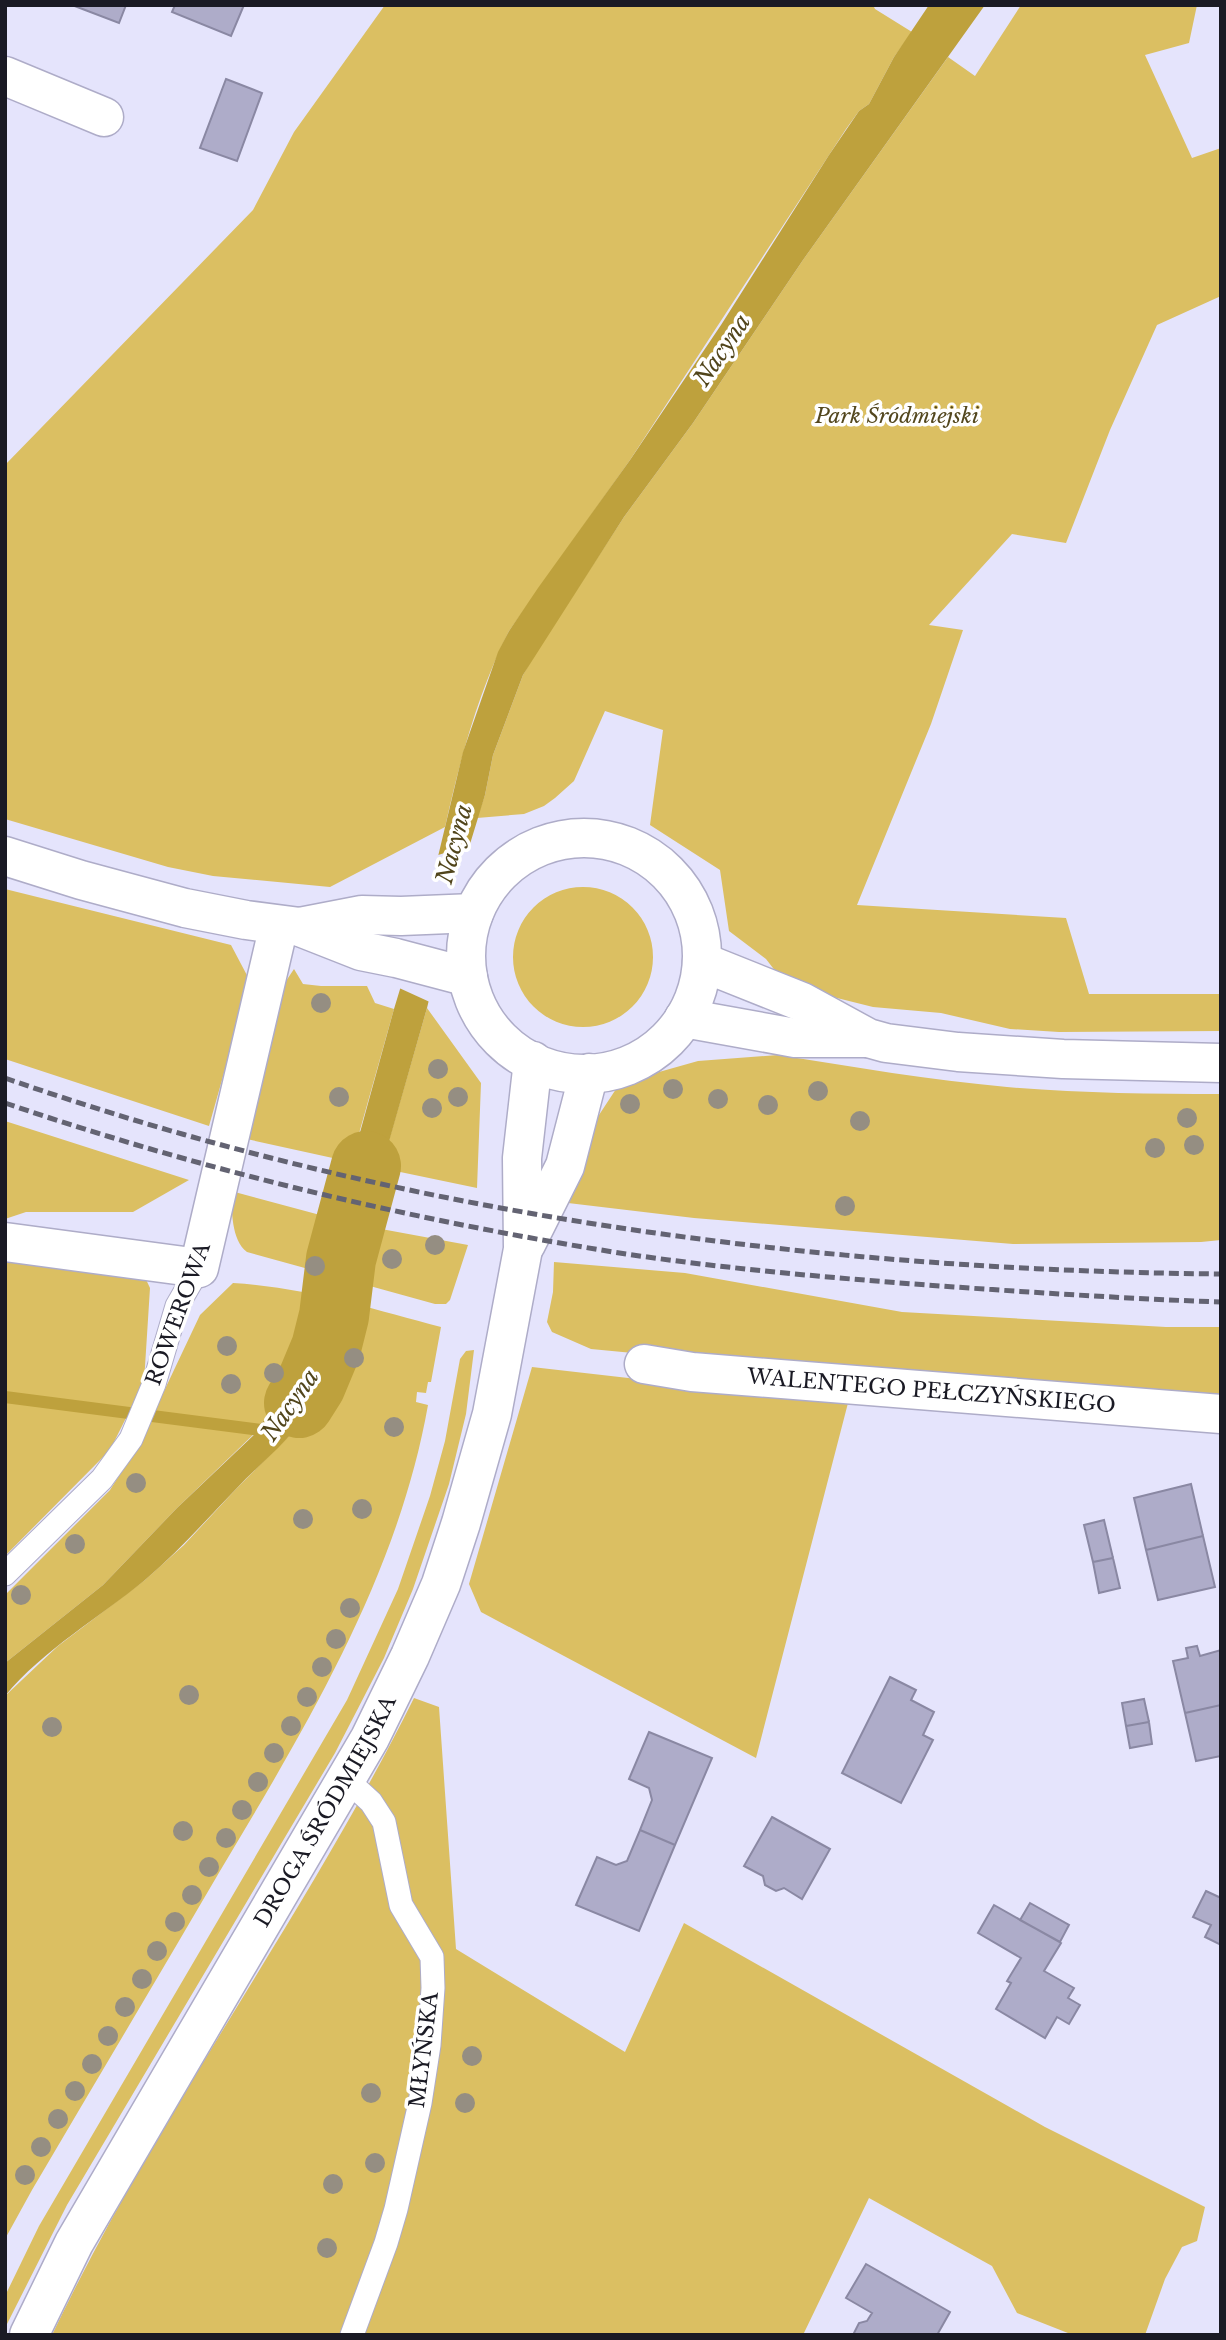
<svg xmlns="http://www.w3.org/2000/svg" width="1226" height="2340" font-family="'Libre Baskerville',serif">
<style>
.green{fill:#dbbf62}
.water{fill:#bea13d}
.pier{fill:#e5e4fc}
.lines{fill:none;stroke-linecap:round;stroke-linejoin:round}
.stream{stroke:#bea13d;stroke-width:12}
.river{stroke:#bea13d;stroke-width:70}
.building{fill:#aeacc9;stroke:#8a88a3;stroke-width:2}
.service-casing{stroke:#aeacc8;stroke-width:25}
.minor-casing{stroke:#aeacc8;stroke-width:41}
.secondary-casing{stroke:#aeacc8;stroke-width:41}
.service{stroke:#fff;stroke-width:23}
.minor{stroke:#fff;stroke-width:38}
.secondary{stroke:#fff;stroke-width:38}
.rail{stroke:#636372;stroke-width:5;stroke-dasharray:10 5;stroke-linecap:butt}
.tree{fill:#958e82}
.labels{text-anchor:middle;stroke-width:7;stroke-linejoin:round;paint-order:stroke}
.park-label{font-size:21px;font-style:italic;fill:#53471e;stroke:#fff}
.street-label{font-size:21px;fill:#1a1a24;stroke:#fff}
.water-label{font-size:23px;font-style:italic;fill:#51451b;stroke:#fff}
</style>
<rect width="100%" height="100%" fill="#e5e4fc"/>
<!-- green -->
<path class="green" d="M385,5h488l2,4 37,23 -18,25 -25,47 -10,7 -13,18 -216,331 -121,171c-31,61 -49,129 -64,196l-115,60 -117,-11 -45,-9 -163,-48v-354l248,-255 41,-78z
M1021,5h176l-8,38 -44,12 47,103 29,-10v148l-64,29 -47,105 -44,113 -54,-9 -83,91 34,5 -32,94 -74,181 209,13 23,76h132v37l-162,1 -49,-3 -69,-16 -68,-6 -60,-15 -30,-11 -17,-22 -37,-28 -9,-61 -70,-45 13,-95 -58,-19 -31,70 -19,17 -11,8 -20,8 -47,4 8,-23 8,-40 30,-80 12,-21 89,-137 69,-94 110,-163 145,-203 27,19z
M513 957a70 70 0 1 1 140 0a70 70 0 1 1-140 0Z
M5,889l226,56 19,36 -41,145 -204,-67z
M294,969l9,15 18,2h46l8,17 19,6 -43,153 -109,-24 44,-157z
M427,1008l54,75 -4,105 -96,-20z
M778,1055c76,12 152,25 229,32 71,6 142,7 214,7v146l-20,2 -188,2 -319,-26 -126,-15 29,-85 23,-35 78,-22z
M5,1121l184,59 -56,32h-107l-21,7z
M231,1191l104,28 -9,37 30,7 9,-37 103,19 -18,55 -4,4h-11l-188,-52c-16,-12 -15,-42 -16,-61z
M5,1256l137,15 8,17 -6,94 -34,68 -105,106z
M554,1262l131,11 217,39 264,15h55v68l-229,-8 -401,-38 -39,-17 -5,-10 6,-30z
M233,1283c71,4 140,26 208,44l-10,55h-3l-2,11 -9,-1 -1,10 12,3c-30,170 -121,320 -208,466 -62,106 -125,212 -188,319l-27,49v-543l53,-50 87,-66 39,-35 53,-57 63,-63 19,-26 31,-80 -31,-7c-9,44 -25,90 -64,115l2,4 -80,77 -74,77 -98,78v-68l105,-105 29,-46 61,-129z
M474,1350l-8,64 -17,70 -36,105 -29,69 -49,95 -268,452 -62,123v-32l34,-70 308,-526 51,-111 32,-93 15,-55 15,-82 6,-8z
M532,1367l316,36 -92,355 -275,-146 -12,-28z
M414,1698l25,9 17,242 169,103 59,-129 361,204 160,80 -8,34 -15,6 -17,32 -20,56h-72l-56,-22 -25,-47 -123,-68 -66,137h-751c105,-221 253,-418 362,-637z"/>
<!-- water -->
<path class="water" d="M929,5h56l-182,255 -110,163 -69,94 -101,158 -30,80 -8,40 -30,98 -28,115 -62,218 -9,37 -30,-7 68,-247 36,-119 33,-138 35,-100 11,-21 29,-43 92,-128 91,-135 108,-170 30,-44 10,-7 25,-47z
M319,1312l31,7c-13,51 -35,92 -72,129 -14,14 -29,27 -42,41 -30,31 -58,63 -91,91 -46,38 -101,69 -140,116v-33l98,-78 74,-77 80,-76 -3,-1 1,-4c39,-26 55,-71 64,-115z"/>
<!-- pier -->
<path class="pier" d="M473,844l-14,50 -27,109 -35,-16 38,-131z
M347,1161l38,8 -17,58 -37,-9z"/>
<g class="lines">
<!-- stream -->
<path class="stream" d="M5,1397l264,34"/>
<!-- river -->
<path class="river" d="M299,1403l12,-19 15,-36 8,-32 7,-57 25,-93"/>
</g>
<!-- building -->
<path class="building" d="M72,5h54l-7,18z
M175,5h69l-13,31 -59,-24z
M226,79l36,14 -25,68 -37,-13z
M1191,1484l12,52 -57,14 -12,-52z
M1104,1520l9,38 -20,4 -9,-37z
M1203,1536l12,51 -57,13 -12,-50z
M1113,1558l7,30 -21,5 -6,-31z
M1197,1646l3,10 21,-6v55l-36,8 -12,-52 15,-3 -2,-10z
M890,1677l26,13 -5,10 23,12 -11,23 10,5 -32,63 -59,-30z
M1144,1699l5,23 -23,4 -4,-23z
M1221,1705v51l-25,5 -11,-48z
M1149,1722l3,22 -22,4 -4,-22z
M649,1732l63,26 -37,87 -35,-15 12,-30 -3,-12 -20,-9z
M772,1817l58,32 -28,50 -18,-11 -8,3 -11,-6 -2,-9 -19,-10z
M640,1830l35,15 -36,86 -63,-26 21,-48 19,8 11,-4z
M1206,1891l15,7v47l-16,-8 6,-12 -18,-8z
M1030,1903l39,22 -9,17 -40,-22z
M994,1905l67,38 -17,28 30,17 -6,10 12,7 -11,19 -12,-7 -12,21 -49,-29 15,-26 -4,-2 14,-23 -43,-25z
M866,2264l84,48 -13,23h-84l6,-12 8,-2 5,-8 -26,-15z"/>
<g class="lines">
<defs>
<path id="service" d="M5,1574l97,-95 29,-40 23,-55 23,-78 22,-38
M347,1780l24,22 13,20 17,83 31,52 1,31 -4,57 -9,58 -24,106 -10,34 -34,92"/>
<g id="minor">
<path d="M5,76l99,41"/>
<path d="M5,1242l194,26 80,-343"/>
<path id="s1" d="M644,1364l48,8 529,42"/>
</g>
<g id="secondary">
<circle cx="584" cy="956" r="118"/>
<path d="M5,856l76,24 104,28 61,12 54,7 61,24 35,7 72,19"/>
<path d="M300,927l62,-12 39,1 73,-3"/>
<path d="M702,962l100,40 66,36 18,5 72,9 105,7 158,4"/>
<path d="M684,1018l111,20h71"/>
<path d="M526,1244l39,-78 24,-93"/>
<path id="s2" d="M29,2335l45,-92 296,-505 40,-82 31,-72 20,-61 31,-109 31,-165 -1,-91 11,-97"/>
</g>
</defs>
<!-- service casing -->
<use href="#service" class="service-casing"/>
<!-- minor casing -->
<use href="#minor" class="minor-casing"/>
<!-- secondary casing -->
<use href="#secondary" class="secondary-casing"/>
<!-- service -->
<use href="#service" class="service"/>
<!-- minor -->
<use href="#minor" class="minor"/>
<!-- secondary -->
<use href="#secondary" class="secondary"/>
<!-- rail -->
<path class="rail" d="M5,1078c389,136 804,192 1216,196
M5,1103c202,69 411,118 621,151 109,16 219,25 328,33 89,6 178,12 267,15"/>
</g>
<!-- trees -->
<g class="tree">
<circle cx="321" cy="1003" r="10"/>
<circle cx="438" cy="1069" r="10"/>
<circle cx="673" cy="1089" r="10"/>
<circle cx="818" cy="1091" r="10"/>
<circle cx="339" cy="1097" r="10"/>
<circle cx="458" cy="1097" r="10"/>
<circle cx="718" cy="1099" r="10"/>
<circle cx="630" cy="1104" r="10"/>
<circle cx="768" cy="1105" r="10"/>
<circle cx="432" cy="1108" r="10"/>
<circle cx="1187" cy="1118" r="10"/>
<circle cx="860" cy="1121" r="10"/>
<circle cx="1194" cy="1145" r="10"/>
<circle cx="1155" cy="1148" r="10"/>
<circle cx="845" cy="1206" r="10"/>
<circle cx="435" cy="1245" r="10"/>
<circle cx="392" cy="1259" r="10"/>
<circle cx="315" cy="1266" r="10"/>
<circle cx="227" cy="1346" r="10"/>
<circle cx="354" cy="1358" r="10"/>
<circle cx="274" cy="1373" r="10"/>
<circle cx="231" cy="1384" r="10"/>
<circle cx="394" cy="1427" r="10"/>
<circle cx="136" cy="1483" r="10"/>
<circle cx="362" cy="1509" r="10"/>
<circle cx="303" cy="1519" r="10"/>
<circle cx="75" cy="1544" r="10"/>
<circle cx="21" cy="1595" r="10"/>
<circle cx="350" cy="1608" r="10"/>
<circle cx="336" cy="1639" r="10"/>
<circle cx="322" cy="1667" r="10"/>
<circle cx="189" cy="1695" r="10"/>
<circle cx="307" cy="1697" r="10"/>
<circle cx="291" cy="1726" r="10"/>
<circle cx="52" cy="1727" r="10"/>
<circle cx="274" cy="1753" r="10"/>
<circle cx="258" cy="1782" r="10"/>
<circle cx="242" cy="1810" r="10"/>
<circle cx="183" cy="1831" r="10"/>
<circle cx="226" cy="1838" r="10"/>
<circle cx="209" cy="1867" r="10"/>
<circle cx="192" cy="1895" r="10"/>
<circle cx="175" cy="1922" r="10"/>
<circle cx="157" cy="1951" r="10"/>
<circle cx="142" cy="1979" r="10"/>
<circle cx="125" cy="2007" r="10"/>
<circle cx="108" cy="2036" r="10"/>
<circle cx="472" cy="2056" r="10"/>
<circle cx="92" cy="2064" r="10"/>
<circle cx="75" cy="2091" r="10"/>
<circle cx="371" cy="2093" r="10"/>
<circle cx="465" cy="2103" r="10"/>
<circle cx="58" cy="2119" r="10"/>
<circle cx="41" cy="2147" r="10"/>
<circle cx="375" cy="2163" r="10"/>
<circle cx="25" cy="2175" r="10"/>
<circle cx="333" cy="2184" r="10"/>
<circle cx="327" cy="2248" r="10"/>
</g>
<g class="labels">
<!-- park labels -->
<g class="park-label">
<text x="897" y="423">Park Śródmiejski</text>
</g>
<!-- street labels -->
<g class="street-label">
<text transform="translate(178 1314) rotate(-70)" y="7">ROWEROWA</text>
<text dy="7" stroke="none"><textPath href="#s1" startOffset="289">WALENTEGO PEŁCZYŃSKIEGO</textPath></text>
<text dy="7" stroke="none"><textPath href="#s2" startOffset="602">DROGA ŚRÓDMIEJSKA</textPath></text>
<text transform="translate(424 2050) rotate(-83)" y="7">MŁYŃSKA</text>
</g>
<!-- water labels -->
<g class="water-label">
<text transform="translate(722 350) rotate(-56)" y="8">Nacyna</text>
<text transform="translate(454 844) rotate(-75)" y="8">Nacyna</text>
<text transform="translate(290 1405) rotate(-55)" y="8">Nacyna</text>
</g>
</g>
<!-- border -->
<rect width="1226" height="2340" fill="none" stroke="#1a1a24" stroke-width="14"/>
</svg>
